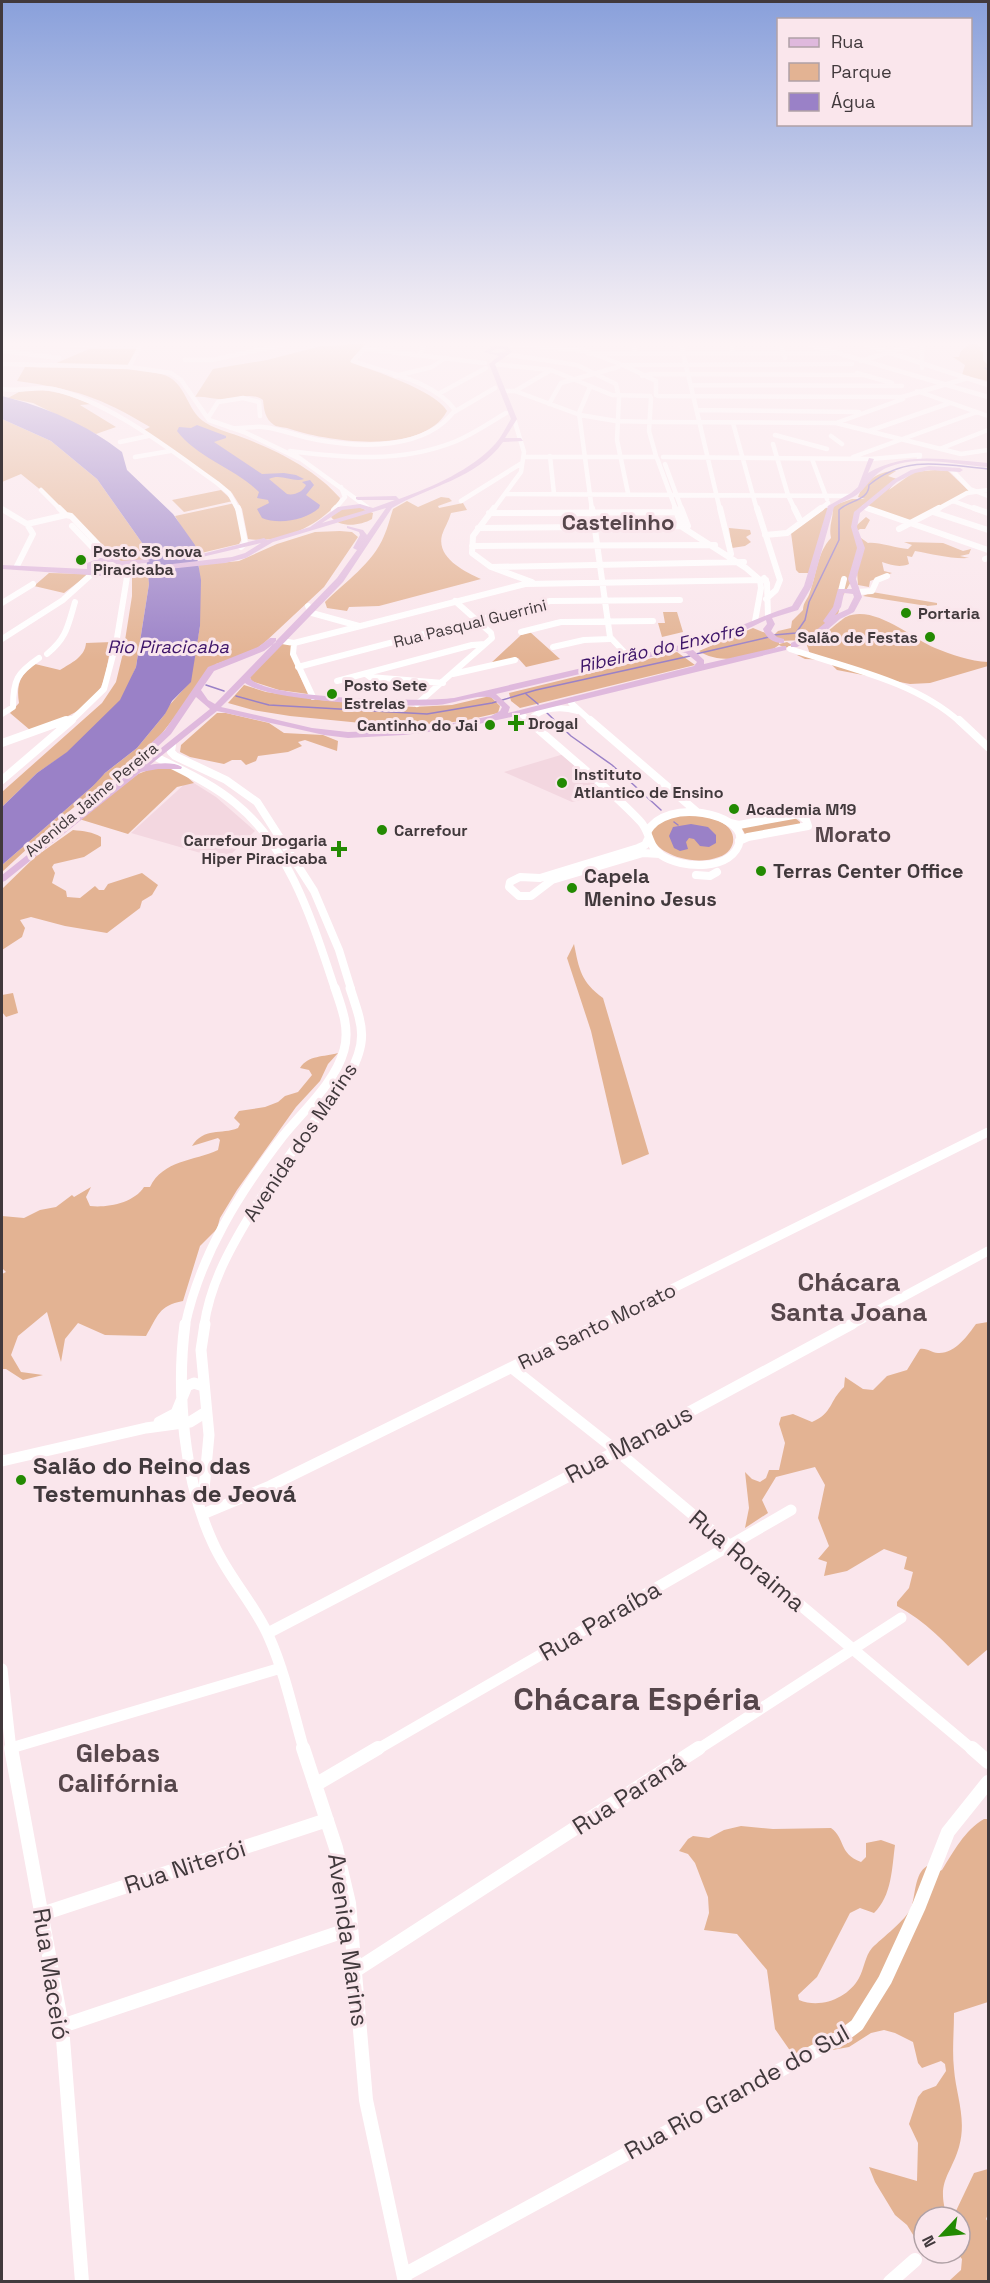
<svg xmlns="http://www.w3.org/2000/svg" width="990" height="2283" font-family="'Space Grotesk',sans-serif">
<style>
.built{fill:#f3d7e0}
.green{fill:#e3b393}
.water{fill:#9a81c7}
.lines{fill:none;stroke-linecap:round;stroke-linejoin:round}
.stream{stroke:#9a81c7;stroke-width:1.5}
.minor-far5{stroke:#fff;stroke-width:4.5}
.minor-far4{stroke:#fff;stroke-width:6}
.minor-far3{stroke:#fff;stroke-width:8}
.minor-far2{stroke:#fff;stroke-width:9}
.minor-far1{stroke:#fff;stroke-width:11}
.minor{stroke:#fff;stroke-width:14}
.major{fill:#dfb9dd;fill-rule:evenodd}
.poi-dot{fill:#238a02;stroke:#fae6ec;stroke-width:2}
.labels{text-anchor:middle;stroke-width:6;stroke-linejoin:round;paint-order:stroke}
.far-poi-label{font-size:16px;font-weight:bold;fill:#41393c;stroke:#fae6ec;text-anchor:start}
.far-street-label{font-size:16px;fill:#41393c;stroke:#fae6ec}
.far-water-label{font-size:18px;font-style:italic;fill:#3c1368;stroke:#fae6ec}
.poi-label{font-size:20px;font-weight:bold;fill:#41393c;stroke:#fae6ec;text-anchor:start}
.street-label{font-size:20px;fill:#41393c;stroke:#fae6ec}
.far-district-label{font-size:22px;font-weight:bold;fill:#56464b;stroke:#fae6ec}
.near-street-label{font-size:24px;fill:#41393c;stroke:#fae6ec}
.near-poi-label{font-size:24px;font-weight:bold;fill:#41393c;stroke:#fae6ec;text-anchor:start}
.district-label{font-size:26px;font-weight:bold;fill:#56464b;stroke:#fae6ec}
.near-neighbourhood-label{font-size:26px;font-weight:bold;fill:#56464b;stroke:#fae6ec}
.near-district-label{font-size:32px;font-weight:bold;fill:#56464b;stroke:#fae6ec}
</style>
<rect width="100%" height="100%" fill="#fae6ec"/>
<!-- built -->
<path class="built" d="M564,754l44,39 -36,9 -68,-30z
M189,780l27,17 39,34 -30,29 -94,-27z"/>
<!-- green -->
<path class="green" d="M350,340h20l-20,22c24,9 85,28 97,49 -24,45 -120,31 -160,17 -4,-1 -10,-1 -13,-3 -9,-6 -10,-15 -11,-25 -12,-8 -25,-2 -38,-1 -10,1 -20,-3 -30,-2l18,-28 54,-9 54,-14 26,-1z
M962,340h18l-4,4 6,4 -2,2 3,2v8l5,5v16l-26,-6 3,-10 -12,-8h6l2,-6 8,-6 -8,-2z
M89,349h49l-10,17 -76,-1z
M25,367c44,2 93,-3 136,7 27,7 24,37 45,49 11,7 26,10 38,15 34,13 72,32 96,60l-1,4c-22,24 -57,42 -91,37l-6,-30 -10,-16 -90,-62 8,-4c-50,-30 -75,-38 -133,-46z
M38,389l26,5 28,10 -12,1 36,22 -20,7 -63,-31 -25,-5 11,-6z
M2,419l49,22 46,38 48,68 2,13 -23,2 -12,-4 -59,-58 -32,-26 -19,8z
M935,470l13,1 21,20 -58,30 -43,-15 -10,4 -1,15 9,-8 4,3 -5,9h-5l-6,4 14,10c6,-2 29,5 40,6l4,-4 -8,-3 39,1 20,8 8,-2 -2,5 -9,2 9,2c-19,1 -37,-4 -54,-7l-3,6 -5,-1 2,8c-10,4 -17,1 -27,-2l2,9 8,2 -22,8 -1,6 -11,-2 -1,-14 -17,30 -1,10 -4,10 -18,16h4c4,-3 22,-19 25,-20 28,-13 65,21 89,31 17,7 35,13 53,14v4l-58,17 -20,1 -73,-14 -10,-10 -22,-1 -8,-4 13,-1 -5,-14 -26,1v3l8,-2 5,3 -7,3 -6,-3c-18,14 -61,20 -80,6l54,-23 20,8 5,-5 13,-3 1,-7 11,-11c0,-8 5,-11 7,-18 7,-19 7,-39 21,-54 -3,-14 4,-22 1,-32l20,-7h13l-7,-2c6,-15 19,-26 38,-26l-8,5 9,3 -8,11 25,-18z
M221,490l12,11 -49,11 -12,-12z
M441,497l8,1 3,3 -14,5 1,2 24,-5 4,7 -16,3c-2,8 -7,15 -9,22 -6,23 23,37 39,44l-102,27 -30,1 -2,4 -20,-3 -2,-6c20,-20 48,-39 59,-66 4,-9 6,-18 9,-27l14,-8 11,6z
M235,503l8,34 -4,7 -42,10 -22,-38z
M359,507l14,6 -1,6c-12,7 -32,9 -41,-2l8,-8z
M826,508h3l-20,65h-10l-3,-3 -5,-37z
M729,528l21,2 1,4 -5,3 5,5 -6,4 -13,2z
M340,531l12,1 6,5 -34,50 -60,56 -11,8 -37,13 -67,86 -46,38 -24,15 -24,20 -53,49v-7l91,-79 7,-9 37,-29 28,-34 1,-5 24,-27 10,-56 -1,-61 40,-4 38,-17 38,-12z
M148,570l1,14 -13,83 -13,31 -52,52 -34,23 -35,34v-15l100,-89 14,-21 7,-29 9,-57v-21l3,-3z
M49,573l40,1 -25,19 -30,-7z
M872,592l65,11v2l-10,1 -64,-10z
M663,612h14l6,20 -21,5 -4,-14h7z
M530,632l30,27 -34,8 -8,-9 -28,6 31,-29z
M112,642c-4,14 -5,33 -11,45 -15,27 -45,34 -71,43l-20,-17 9,-10c-3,-18 1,-29 16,-39l25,6c11,-7 25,-13 26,-27z
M281,643l10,2 6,25 11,24 -29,-4 -28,-9 -1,-4z
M677,652l18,13 -175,43 -9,-7 -2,-8z
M244,685l22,7 54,8 94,7 38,-2 38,-9 10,10 -2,7 -35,8 -61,6 -112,-11 -37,-6 -25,-7z
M217,713h9l43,10 15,10 39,2 15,6 -1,10 -32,-11 -7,2 4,4 -14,6 -30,4 -2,5 -10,4 -5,-5h-9l-8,4 -34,-7 -10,-5 1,-7z
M151,769h27l16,14 -17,4 -49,47 -49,-15 59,-45z
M696,814c7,2 16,4 23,7 19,8 19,29 0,36 -39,15 -96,-22 -51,-39 8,-3 19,-3 28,-4z
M795,818l5,4v3l-55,9 -4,-7z
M73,830c10,1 20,2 28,7v9l-17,11 -30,7 -2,3 3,6 -3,10 14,8 1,6 13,1 15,-12 4,4h5l4,-6 34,-11 16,12 -6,10 -10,6 -2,7 -33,25 -42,-7 -34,-9 -11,3 5,8 -3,9 -20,13v-61l33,-32z
M574,944c5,25 7,38 29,54l46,156 -27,11 -31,-134 -24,-73z
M13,993l5,20 -12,4 -4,-5v-17z
M338,1053l-10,11 -8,17 -24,26 -59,83 -17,28 -3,11 -17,17 -17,55c-25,5 -25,15 -37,35l-41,-1 -27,-12 -13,16 -4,23 -14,-50 -29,24 -7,19 10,17 22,3 -20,5 -17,-11h-4v-95l4,-2 -4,-4v-52l22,2 16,-8 16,-3 16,-12 2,2 17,-10 -5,10 4,9c17,2 44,-3 54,-19h6c13,-27 44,-26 68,-37l2,-10 -2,-2 -26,8c12,-19 29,-11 46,-18l2,-4 -6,-6 5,-7 26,-4 13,-5 7,-6 13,-4 14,-17 -3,-5 -9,-2c8,-13 24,-11 38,-15z
M988,1322v327l-20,17c-23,-23 -42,-45 -71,-60v-4l12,-14 4,-16 -9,-3 3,-12 -23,-8 -37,22 -23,5 3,-14 -9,-3 11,-13 -11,-28 7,-33 -10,-18 -39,10 -14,23 6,13 -23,15 4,-20 -4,-36 7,7 8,3 6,-4 3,-8h10l6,-27 -6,-19 2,-7 12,-3 19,8c21,-9 17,-21 32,-35l1,-10 18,12 10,1 14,-14 20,-6 13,-21c8,-1 11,4 18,4 17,1 30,-18 38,-29z
M984,1819h4v183l-34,11c0,19 -2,38 0,56 2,26 13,50 5,78 -9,30 -23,34 -12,70h-23v31l-4,-2 -13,-21 -12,-10 -20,-33 -6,-15 48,14 1,-38 -9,-19 9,-27 5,-6 13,-5 10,-15 -1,-7 -4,-3 -19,7 -4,-5 -5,-21 -18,-9 -11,-3 -13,3 -22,14 -50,9 -8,-4 -16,-23 -8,-59 -30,-36 -33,-4 5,-17 -1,-16 -13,-34 -7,-9 -9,-3 9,-12 5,-3 16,2 15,-8 17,-4 32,3 58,-1c15,11 7,25 30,34l5,-5v-14l15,-3 14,5c-3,22 -3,51 -21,68l-14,-5 -10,5 -33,64 -19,18 1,5c22,9 49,-2 60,-22 5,-9 6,-22 13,-30 10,-10 34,-28 39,-40 5,-13 3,-34 16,-42l10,6 5,-2c12,-19 22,-39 42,-51z
M988,2169v45l-2,5 2,3v59h-39l12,-11 1,-11 -4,-5 -22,-1h24v-36h-10l5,-4 19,-40z"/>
<!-- water -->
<path class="water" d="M2,396c44,11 84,28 120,56l5,18 46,44 22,31 6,35 -1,46 -9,56 -19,19 -7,13 -28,34 -32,25 -12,13 -91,79v-58l35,-34 30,-21 53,-52 16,-33 13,-83 -4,-37 -48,-68 -46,-38 -49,-22z
M197,425l29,11v2l-12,4 48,32 22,-1 12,2 8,4c-11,4 -23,-6 -35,0l18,15c7,2 17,-3 19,-9l-4,-3 8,-2 4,5 -8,10 14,10 -1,3c-13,12 -40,17 -57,10l-5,-9 12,-6 -1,-3 -11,-2 2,-6c-23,-23 -63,-35 -82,-61l2,-4 12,1z
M691,824l17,3 8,8v8l-7,4 -9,-1 -6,-7 -5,-1 -3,4 2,7 -8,2 -6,-3 -5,-12 4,-9z"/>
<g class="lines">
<!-- stream -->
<path class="stream" d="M985,368l3,2
M774,635l22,-2 9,-13 4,-18 30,-62v-30c10,-10 30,-9 30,-25 37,-31 75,-20 119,-16
M696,654l73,-17
M206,685l18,6
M526,694l12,10
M236,696l33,9 158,9 65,-11 44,-13 154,-34
M546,712l25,24 41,29 49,45
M674,822l4,3"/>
<!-- minor-far5 -->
<path class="minor-far5" d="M28,340l25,4 42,1
M633,340l2,13
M680,340l40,170
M729,340l4,13
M779,340l6,18
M793,340l195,57
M851,340l137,45
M922,340v28
M495,347l19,-3 72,7 34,13
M820,348l29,-8
M365,349l120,14
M2,351l57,7
M504,354l73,11 39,19 3,14 -2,42 11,53
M588,354l245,-1
M420,355l6,-15
M185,360h27l92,-20
M861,361l61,-19
M2,364l127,3 42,6 10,7 28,40 35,12 54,26
M492,364l59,6 61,25 38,1
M621,365l231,-1
M623,365l33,16v14
M129,367l15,-27
M857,373l35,10
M395,376l37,-9 13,-9
M642,376l9,-2 212,1
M691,385l211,1
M590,387l-11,26 13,97
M2,389c17,3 34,-3 51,0 57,13 116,60 164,94l12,10 9,17
M502,391h13l65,24 36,6 40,1 180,1 67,-24
M515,391l36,-21
M917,391l71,25
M440,393l46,-25
M658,396l244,1 66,-19
M651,398l-2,33 7,25
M549,404l12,-21 57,-16
M697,410l162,2
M454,412l41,-24
M208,418l10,-16 25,-4 16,4 1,14
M733,423l24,87
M836,423l125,31 27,-4
M231,428c11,1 22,-2 32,-1 19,2 36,10 55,13 44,8 108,10 137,-30 -22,-30 -69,-37 -102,-49l19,-21
M869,431l81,-28
M775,435l52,14
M831,436l11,8
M120,442l28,-6
M773,444l15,51 7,15
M942,448l46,-18
M290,451c55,7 111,12 164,-9 18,-7 35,-19 52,-29
M294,454l73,53
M550,456l4,38
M135,457l35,-6
M524,457h131
M663,457l208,2 46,-4h3l-1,4
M853,457l124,-45
M657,458l19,52
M812,459l15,40
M665,464l17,46
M952,470l18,19 18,7
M41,490l20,20
M505,494l345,2
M461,501l61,-38
M953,501l25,9
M864,507l7,3
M334,510l11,-13 -4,-10
M493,510l28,-38 3,-20 -10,-33
M819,510l9,-7
M936,510l31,-17 21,-3"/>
<!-- minor-far4 -->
<path class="minor-far4" d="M59,508l7,7 5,1 41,43
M238,508l7,35 -4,4
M494,508l-21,28 -1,17 19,14 41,15
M592,508l18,129 18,19 9,2
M675,508l7,19 64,41 14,12 1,8 -6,33
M681,508l7,18
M720,508l11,46
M757,508l23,72 -4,10 -10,9
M794,508l7,14
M867,508l121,42
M974,508l14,5
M2,509l25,15 6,10 -16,32
M334,510l2,-2
M933,512l55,18
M489,513l191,-1
M27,524l39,-9
M72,526l21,22
M478,528l210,-2
M899,529l40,-21
M765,535l22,-2 34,-25
M472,546l243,-1
M985,559l3,-1
M491,567l253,-5
M764,578l3,5 1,33
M841,591l3,-12
M857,592l15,-1 5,-11 10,-4
M64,599l30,-27
M2,603l31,-19
M308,606l4,7 47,13
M521,632l40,-10 92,-1
M2,639l61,-39
M282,641l12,2 231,-59 241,-4
M294,643l-1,11 20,43
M553,647l31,-7 26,-1
M790,649c57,19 125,32 170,73
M47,654c20,-16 21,-29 28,-52
M298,667l252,-66 130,-1
M366,674l4,3 73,6
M453,674l62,-14
M337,681l135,-36 13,-1
M573,700l-2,3 21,19
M417,704l75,-66 -1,-5 -36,-32
M520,713l10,9
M2,714l11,-7c0,-27 4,-34 26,-49
M530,720c11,-13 32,-14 47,-9
M62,722l8,-3
M70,722l34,-33 12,-45 12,-73"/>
<!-- minor-far3 -->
<path class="minor-far3" d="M528,720c36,33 79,66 112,101 10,10 8,25 21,34 20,14 73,17 79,-15 5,-25 -73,-44 -93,-8
M590,720l107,92
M959,720l29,27
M2,743l64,-23
M172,745l-1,7 4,4 51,24 31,22 57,89 25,59 12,39
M156,757c27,14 55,26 79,46 56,45 78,121 100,186
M2,780l70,-60
M730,823l9,2 60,-11 7,6 2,6 -60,11 -9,4
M648,839l-3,6 -7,3 -98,30 -20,-1 -10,5 -1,5 10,9h12l21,-16 91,-27 17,1
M696,875l14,1 7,-4"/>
<!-- minor-far2 -->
<path class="minor-far2" d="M185,1326c15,-71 54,-133 98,-190 21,-26 52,-53 61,-86 6,-21 -2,-42 -9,-62
M204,1326c6,-41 24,-74 45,-109 30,-50 65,-95 100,-142 20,-36 13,-50 1,-87
M597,1326l391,-194
M849,1326l139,-75"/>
<!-- minor-far1 -->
<path class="minor-far1" d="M185,1324c-9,68 -1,157 28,219 15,34 41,60 56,94 16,36 24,75 35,113
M512,1368l105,83 356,299
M159,1422l17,-9 11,-27 7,-3 9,3
M2,1461l144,-33 44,-6 16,-10
M203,1500l6,-65 -8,-85 4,-26
M203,1514l67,-28 330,-162
M268,1633l349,-182 235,-127
M2,1669l9,81
M11,1748l270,-80
M376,1750l415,-240
M697,1750l204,-132"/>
<!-- minor -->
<path class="minor" d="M11,1748l51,278 20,256
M303,1748l33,100 13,55 17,197 39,182
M972,1748l16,14
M315,1785l63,-37
M42,1914l285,-94
M356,1970l343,-222
M62,2026l288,-97
M404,2275l437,-238 16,-12 28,-45 34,-74 29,-74 40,-50
M890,2282l25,-22"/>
<!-- major -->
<path class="major" d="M495,345l13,2 4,5 -17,12 22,55 -12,19h16l2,3 -20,1c-25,36 -76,45 -111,66l-49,74 -93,96c15,22 174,24 204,20l248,-58c31,-10 59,-24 90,-34l12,-20 24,-80 23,-13 7,-6 11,-29 5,1 -6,14c38,-22 78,-13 120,-10v4c-33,-2 -70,-13 -102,1 -16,8 -18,20 -31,28 -7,4 -14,6 -21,11l-22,79 -14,24 -26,8 3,6 -4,7 6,6 7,2v4c-10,1 -18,-5 -21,-14l4,-5 -1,-4 -29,14 -50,14 5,1 12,11v4l79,-18h3v4l-270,66 -56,12 -56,7 -56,3 -24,-3 -107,-24 -67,54c9,-2 24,-3 32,2l-1,2h-23l-17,3 -136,109 -3,1v-7l208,-166 -14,-12 -25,37 -34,32h-6v-4l34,-32 43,-63 50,-20 12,-9h6v4l-12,9 -50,20 -13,19 7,10 7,4 122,-126 20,-28 -4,-2 7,-13 -1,-3 -12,-4v-2l16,4 4,5 19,-27 -113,34 -27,16 -21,5 -122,13 -101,-7v-4l85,4v-6l13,-5h15l6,3 25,-2 4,2 -4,2 -21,2 -4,5 111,-13 13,-4 16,-10 -59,14 -4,-2 66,-17 3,2 43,-13 28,-20 22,-3 13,4 22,-8h-37l-2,-1v-2l40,-1 3,3c33,-12 73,-29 97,-56 6,-7 10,-16 15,-24l-22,-55 10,-8 -16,-4zM496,349h8l2,2 -9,2 -6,-1zM360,508l6,2 -44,13 20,-13zM101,562h12l5,3 -10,6 -14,-1v-4zM676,651l10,2 11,9 -3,4 -186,47 2,-6 -14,-13zM245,683c25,19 157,24 192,22 16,-1 37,-10 50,-8 7,0 10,6 15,10l-2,4 -9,5 -31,6 -56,8 -56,2 -36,-4 -91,-21z
M929,466l31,2 3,2 -3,2 -31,-2 -14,3 -18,9 -37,31 -3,14 8,21 -9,31 6,18 -8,15 -14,7 -20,17 -23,11h-6v-4l23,-11 11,-9 -2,-2 10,-14 5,-18h14l-4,-10 9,-31 -6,-21 3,-15 39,-32 18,-10zM844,593l9,1 1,3 -6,12 -13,6 6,-8z"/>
</g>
<!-- sky -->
<linearGradient id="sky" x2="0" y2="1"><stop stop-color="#89a0db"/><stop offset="0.52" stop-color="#fdf4f6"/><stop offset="1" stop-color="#fdf4f6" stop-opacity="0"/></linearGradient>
<rect width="990" height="660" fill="url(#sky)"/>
<!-- markers -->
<g class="poi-dot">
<circle cx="81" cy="560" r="6"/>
<circle cx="906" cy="613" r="6"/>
<circle cx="930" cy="637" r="6"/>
<circle cx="332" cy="694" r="6"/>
<path d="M513 714h6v6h6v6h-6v6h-6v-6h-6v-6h6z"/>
<circle cx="490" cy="725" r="6"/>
<circle cx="562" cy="783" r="6"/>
<circle cx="734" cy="809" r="6"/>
<circle cx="382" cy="830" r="6"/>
<path d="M336 840h6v6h6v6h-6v6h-6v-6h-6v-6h6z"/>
<circle cx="761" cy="871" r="6"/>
<circle cx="572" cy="888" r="6"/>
<circle cx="21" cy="1480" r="6"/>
</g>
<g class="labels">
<!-- far-poi labels -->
<g class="far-poi-label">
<text x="93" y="557">Posto 3S nova<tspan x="93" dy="18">Piracicaba</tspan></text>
<text x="918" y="619">Portaria</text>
<text x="918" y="643" text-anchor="end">Salão de Festas</text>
<text x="344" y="691">Posto Sete<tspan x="344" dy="18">Estrelas</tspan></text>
<text x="528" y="729">Drogal</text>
<text x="478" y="731" text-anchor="end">Cantinho do Jai</text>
<text x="574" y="780">Instituto<tspan x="574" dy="18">Atlantico de Ensino</tspan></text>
<text x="746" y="815">Academia M19</text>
<text x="394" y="836">Carrefour</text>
<text x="327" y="846" text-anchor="end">Carrefour Drogaria<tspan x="327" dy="18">Hiper Piracicaba</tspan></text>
</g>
<!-- far-street labels -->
<g class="far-street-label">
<text transform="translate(470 623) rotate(-14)" y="6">Rua Pasqual Guerrini</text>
<text transform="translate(91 799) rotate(-40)" y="6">Avenida Jaime Pereira</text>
</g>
<!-- far-water labels -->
<g class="far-water-label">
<text x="168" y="653">Rio Piracicaba</text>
<text transform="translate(661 648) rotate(-13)" y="6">Ribeirão do Enxofre</text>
</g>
<!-- poi labels -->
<g class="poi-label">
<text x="773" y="878">Terras Center Office</text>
<text x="584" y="883">Capela<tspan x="584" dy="23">Menino Jesus</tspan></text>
</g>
<!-- street labels -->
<g class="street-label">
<text transform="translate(300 1142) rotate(-56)" y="7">Avenida dos Marins</text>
<text transform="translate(597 1326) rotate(-26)" y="7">Rua Santo Morato</text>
</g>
<!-- far-district labels -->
<g class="far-district-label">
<text x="618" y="530">Castelinho</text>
<text x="853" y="842">Morato</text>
</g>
<!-- near-street labels -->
<g class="near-street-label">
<text transform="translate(629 1444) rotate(-28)" y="8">Rua Manaus</text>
<text transform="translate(747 1561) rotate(40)" y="8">Rua Roraima</text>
<text transform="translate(600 1621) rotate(-30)" y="8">Rua Paraíba</text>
<text transform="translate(629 1794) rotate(-33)" y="8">Rua Paraná</text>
<text transform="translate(185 1867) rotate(-18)" y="8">Rua Niterói</text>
<text transform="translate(348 1940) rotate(82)" y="8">Avenida Marins</text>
<text transform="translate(51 1974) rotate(81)" y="8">Rua Maceió</text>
<text transform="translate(737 2092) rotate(-29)" y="8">Rua Rio Grande do Sul</text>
</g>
<!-- near-poi labels -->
<g class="near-poi-label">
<text x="33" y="1474">Salão do Reino das<tspan x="33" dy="28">Testemunhas de Jeová</tspan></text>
</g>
<!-- district labels -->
<g class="district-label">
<text x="849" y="1291">Chácara<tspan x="849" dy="30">Santa Joana</tspan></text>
</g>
<!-- near-neighbourhood labels -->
<g class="near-neighbourhood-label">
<text x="118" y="1762">Glebas<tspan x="118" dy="30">Califórnia</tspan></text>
</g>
<!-- near-district labels -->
<g class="near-district-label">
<text x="637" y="1710">Chácara Espéria</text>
</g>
</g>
<!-- border -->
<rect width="990" height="2283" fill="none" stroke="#41393c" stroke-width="6"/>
<!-- legend -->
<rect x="777" y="18" width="195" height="108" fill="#fae6ec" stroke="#b0a1a6" stroke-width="1.5"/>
<rect x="789" y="38" width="30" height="9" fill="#dfb9dd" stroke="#b0a1a6" stroke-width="1.5"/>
<text x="831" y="48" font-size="18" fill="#41393c">Rua</text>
<rect x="789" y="63" width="30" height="18" fill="#e3b393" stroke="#b0a1a6" stroke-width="1.5"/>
<text x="831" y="78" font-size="18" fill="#41393c">Parque</text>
<rect x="789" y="93" width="30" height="18" fill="#9a81c7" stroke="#b0a1a6" stroke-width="1.5"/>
<text x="831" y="108" font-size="18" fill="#41393c">Água</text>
<!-- north arrow -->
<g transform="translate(942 2235) rotate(244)"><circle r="28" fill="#fae6ec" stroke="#b0a1a6" stroke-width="1.5"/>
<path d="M0-4.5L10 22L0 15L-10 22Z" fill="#238a02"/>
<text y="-9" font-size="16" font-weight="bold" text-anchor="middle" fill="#41393c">N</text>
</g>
</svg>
